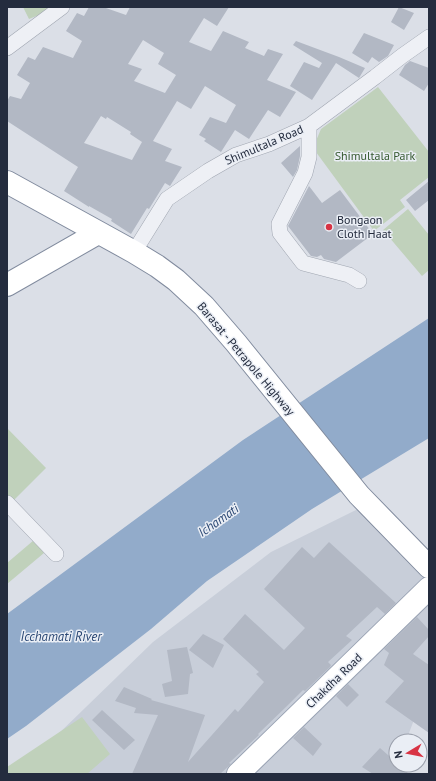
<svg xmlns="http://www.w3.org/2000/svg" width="436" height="781" font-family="'PT Sans',sans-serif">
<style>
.built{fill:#c8ced9}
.green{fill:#c0d1bb}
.water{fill:#92abca}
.building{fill:#b2b8c4;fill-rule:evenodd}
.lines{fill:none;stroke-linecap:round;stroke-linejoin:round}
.minor-casing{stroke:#a0a6b1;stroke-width:16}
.primary-casing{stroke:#99a2b3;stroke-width:24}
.trunk-casing{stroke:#818b9e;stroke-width:24}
.minor{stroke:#eef0f5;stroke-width:15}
.primary{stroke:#fff;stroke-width:22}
.trunk{stroke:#fff;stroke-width:22}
.poi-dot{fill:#d83344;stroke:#eaeef5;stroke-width:1.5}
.labels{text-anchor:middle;stroke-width:3;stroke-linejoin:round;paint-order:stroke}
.street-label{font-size:12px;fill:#242c3e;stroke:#eaeef5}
.park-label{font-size:12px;fill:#365a30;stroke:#eaeef5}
.poi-label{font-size:12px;fill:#242c3e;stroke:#eaeef5;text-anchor:start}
.water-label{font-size:13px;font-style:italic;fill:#2b4874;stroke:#eaeef5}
</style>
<rect width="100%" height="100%" fill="#dbdfe7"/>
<!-- built -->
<path class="built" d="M360,508l62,67 7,5v100l-23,61h-10v21l-10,12h-369l136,-132 118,-90z"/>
<!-- green -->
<path class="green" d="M23,7h30l-4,4 -20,8z
M378,87l51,65v25l-29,23 5,7 -31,24 -61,-83 8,-19z
M408,209l21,26v35l-7,6 -39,-46z
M7,428l39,40 -33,33 -6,-6z
M34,540l10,13 -37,31v-21z
M82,717l28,37 -23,20h-80v-7z"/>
<!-- water -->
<path class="water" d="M429,318v120l-117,71 -105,72 -56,48 -125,97 -19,13v-125l236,-174z"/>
<!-- building -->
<path class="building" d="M89,7h14l23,8 4,-8h99l-12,19 -13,-8 -15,24 22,9 12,-20 26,11 -4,6 19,8 4,-7 15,5 -16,26 29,12 -16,25 -12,-7 -19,29 -14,-9 -14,22 -17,-11 2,-2 -7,-4 11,-18 16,6 10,-18 -31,-19 -14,23 -14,-8 -24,40 19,8 -7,12 17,6 -12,19 -5,-3 -16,26 -2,-1 -16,26 -20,-13 1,-2 -23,-13v1l-25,-16 14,-24 -71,-46v-20l3,-5 11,3 9,-16 -13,-8 11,-18 7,3 8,-13 30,11 9,-17 -16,-10 11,-18 7,3zM143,40l21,13 -6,11 18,11 -11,18 -31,-12 8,-12 -14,-5zM101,116l5,3 1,-2 24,15 -1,2 12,8 -10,18 -48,-17z
M399,7l15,6 -10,17 -13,-8z
M364,33l30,12 -6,11 -9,6 -7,-5 -4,6 -16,-10z
M296,41l43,16 26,11 -6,10 -23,-15 -24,37 -22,-14 14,-24 15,6 3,-5 -29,-18z
M410,61l19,7v15l-5,8 -25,-16 6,-10z
M300,146v10l-3,14 -4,7 -12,-14z
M429,181v19l-14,11 -9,-11z
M309,186l13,17 18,-13 33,44 -37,28 -12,-3 -3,-4 -4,2 -6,-1 -23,-30z
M329,542l67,61 -11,11 -8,-7 -31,29 6,4 -24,22 3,3 -1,2 -25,24 -2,-1 -16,16 -29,28 1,1 -30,28 2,1 -11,10h-88l26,-59 -24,-2 2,-5 -21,-7 9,-14 28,12 -1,1 54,15 -17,47 47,-53 3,3 26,-30 -8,-8 3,-2 -36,-33 22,-25 39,36 21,-22 -41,-39 38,-42 12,11z
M417,617l12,13v6l-16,18 16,11v68l-44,-31 19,-21 -20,-16 5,-12 -5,-4z
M203,634l21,11 -11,23 -24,-18z
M187,647l6,26 -3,1 -2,20 -23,3 -3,-13 10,-3 -5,-31z
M348,684l11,11 -12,12 -11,-11z
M102,710l33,30 -11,10 -32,-30z
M304,727l18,17 -9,12 -20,-18z
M380,748l16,14v3h3l10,9h-36l-11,-7z"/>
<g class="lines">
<defs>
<path id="minor" d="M7,48l55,-41
M309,126v31l-4,16 -26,51 1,9 23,30 46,12 10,6
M134,252l33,-53 41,-28 28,-16 33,-11 40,-18 66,-49 27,-21 27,-19
M7,503l49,51"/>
<path id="primary" d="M238,774l191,-186"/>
<path id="trunk" d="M7,182l127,70 23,14 19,14 28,26 32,37 123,152 70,72
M7,285l91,-52"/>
</defs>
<!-- minor casing -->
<use href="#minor" class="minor-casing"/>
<!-- primary casing -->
<use href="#primary" class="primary-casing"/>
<!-- trunk casing -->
<use href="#trunk" class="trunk-casing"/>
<!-- minor -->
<use href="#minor" class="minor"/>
<!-- primary -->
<use href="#primary" class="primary"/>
<!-- trunk -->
<use href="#trunk" class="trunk"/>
</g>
<!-- markers -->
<circle class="poi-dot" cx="329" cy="227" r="4"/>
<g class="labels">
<!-- street labels -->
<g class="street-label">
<text transform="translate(264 145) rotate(-23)" y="4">Shimultala Road</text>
<text transform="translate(246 359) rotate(50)" y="4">Barasat - Petrapole Highway</text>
<text transform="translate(334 681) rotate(-44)" y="4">Chakdha Road</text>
</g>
<!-- park labels -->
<g class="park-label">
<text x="375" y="160">Shimultala Park</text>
</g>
<!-- poi labels -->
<g class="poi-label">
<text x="337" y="224">Bongaon<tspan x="337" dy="14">Cloth Haat</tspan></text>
</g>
<!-- water labels -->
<g class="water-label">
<text transform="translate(218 520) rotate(-35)" y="5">Ichamati</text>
<text x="61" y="641">Icchamati River</text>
</g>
</g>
<!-- border -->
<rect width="436" height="781" fill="none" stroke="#242c3e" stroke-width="16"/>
<!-- north arrow -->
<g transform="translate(408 753) rotate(260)"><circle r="19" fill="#eaeef5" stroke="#9ba0ac"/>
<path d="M0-3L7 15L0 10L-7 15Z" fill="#d83344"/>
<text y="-6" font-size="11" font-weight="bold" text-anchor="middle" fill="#242c3e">N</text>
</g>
</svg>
